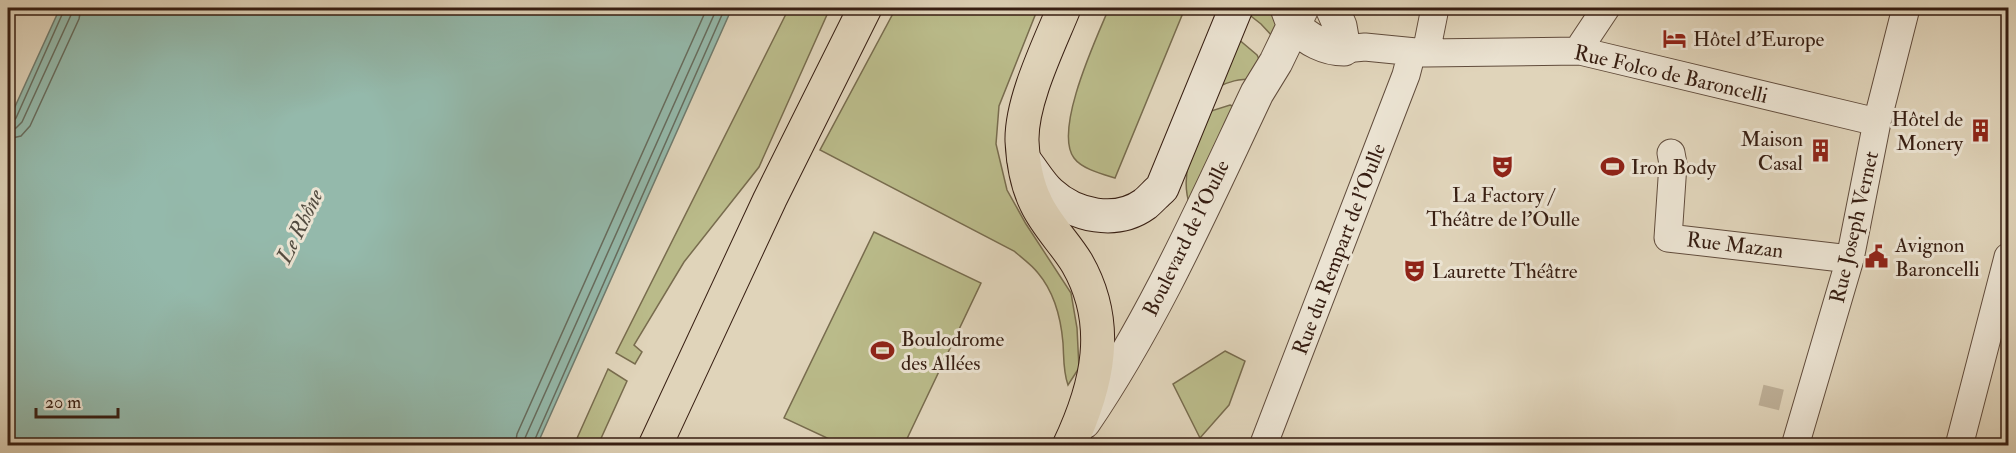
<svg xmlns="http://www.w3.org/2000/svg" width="2016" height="453" font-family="'IM FELL Double Pica',serif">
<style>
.green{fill:#babb8a;stroke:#786c4e;stroke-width:1.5}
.water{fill:#94b9ab;stroke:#6f7b6e;stroke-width:1.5}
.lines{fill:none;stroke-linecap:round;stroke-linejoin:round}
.shore{stroke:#666c5e;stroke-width:1.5}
.pedestrian-tunnel{stroke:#beb098;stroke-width:21;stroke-dasharray:21 10;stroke-linecap:butt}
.minor-casing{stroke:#614c3c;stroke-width:29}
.tertiary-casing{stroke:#614c3c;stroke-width:35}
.secondary-casing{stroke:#371e12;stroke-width:35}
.primary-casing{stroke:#371e12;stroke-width:35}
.minor{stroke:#ebe3d2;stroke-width:27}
.tertiary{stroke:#ebe3d2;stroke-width:33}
.secondary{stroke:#ebe3d2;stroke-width:33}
.primary{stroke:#e0d4ba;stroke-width:33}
.labels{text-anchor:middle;stroke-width:6;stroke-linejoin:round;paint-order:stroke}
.poi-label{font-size:21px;fill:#371e12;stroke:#ebe3d2;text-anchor:start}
.street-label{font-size:21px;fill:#371e12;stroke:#ebe3d2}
.water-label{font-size:22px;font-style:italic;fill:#534c40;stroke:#ebe3d2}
</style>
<rect width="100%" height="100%" fill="#e0d4ba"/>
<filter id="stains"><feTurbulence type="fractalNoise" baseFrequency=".00333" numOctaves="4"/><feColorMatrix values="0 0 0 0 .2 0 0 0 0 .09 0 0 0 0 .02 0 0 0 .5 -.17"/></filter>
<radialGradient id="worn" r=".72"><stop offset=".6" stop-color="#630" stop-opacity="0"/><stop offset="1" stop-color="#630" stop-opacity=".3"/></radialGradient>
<!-- green -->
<path class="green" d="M789,8h41l-71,159 -75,95 -50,83 8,7 -7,12 -19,-11z
M896,8h142l-39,98 -3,38 11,46 19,34 45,69 6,35 2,40 -11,17c-5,-14 -4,-27 -5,-42 -2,-24 -9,-51 -25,-70 -6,-8 -16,-15 -24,-22l-194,-101z
M1109,8h76l-70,170c-13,-4 -33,-9 -41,-20 -21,-28 23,-121 35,-150z
M1249,8h26l7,20 -7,11 -14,-15 -14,-11z
M1237,38l20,17 5,10 -8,14c-15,0 -25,2 -38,9z
M1230,105l7,3 -47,98c-12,-35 6,-63 21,-95z
M874,232l107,51 -77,162h-62l-58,-27z
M1225,351l20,10 -16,44 -29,33 -27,-54z
M608,369l19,12 -29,64h-24z"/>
<!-- water -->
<path class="water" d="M60,8h672l-195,437h-529v-323z"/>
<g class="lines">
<!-- shore -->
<path class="shore" d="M8,122h4l4,-4 49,-110
M8,130l8,-2 6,-6 49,-107 1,-7
M8,139l13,-3 9,-10 49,-107 2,-11
M515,446l2,-12 190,-426
M524,446l1,-8 192,-430
M532,446l193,-438"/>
<!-- pedestrian-tunnel -->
<path class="pedestrian-tunnel" d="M1761,395l29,7"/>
<defs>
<path id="minor" d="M1344,49l21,-2 61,6 154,-2 297,71
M1580,51l2,-7 24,-36
M1426,53l9,-45
M1671,153l2,11 -5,74 182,21
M1263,446l143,-371 6,-23
M1795,446l55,-187 27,-137 29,-114
M1959,446l49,-189"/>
<path id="tertiary" d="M1287,8c2,5 4,13 8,18 13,14 31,23 49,23l-4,-23 -8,-18
M1084,422c70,-103 120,-217 173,-329l19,-31 26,-54"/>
<path id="secondary" d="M1024,160c9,11 16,24 26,33 25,23 66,32 95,11 6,-5 11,-11 17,-16l74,-180"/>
<path id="primary" d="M1064,8c-15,37 -43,93 -42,133 1,20 5,44 14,62 10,22 29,40 41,60 35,61 21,122 -8,183
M655,446l115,-247 95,-191"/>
</defs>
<!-- minor casing -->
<use href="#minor" class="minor-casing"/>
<!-- tertiary casing -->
<use href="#tertiary" class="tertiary-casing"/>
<!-- secondary casing -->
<use href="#secondary" class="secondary-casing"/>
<!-- primary casing -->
<use href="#primary" class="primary-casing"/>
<!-- minor -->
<use href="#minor" class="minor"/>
<!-- tertiary -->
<use href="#tertiary" class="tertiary"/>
<!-- secondary -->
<use href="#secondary" class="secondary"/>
<!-- primary -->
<use href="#primary" class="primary"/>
</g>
<!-- icons -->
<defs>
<symbol id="hotel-bare" viewBox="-9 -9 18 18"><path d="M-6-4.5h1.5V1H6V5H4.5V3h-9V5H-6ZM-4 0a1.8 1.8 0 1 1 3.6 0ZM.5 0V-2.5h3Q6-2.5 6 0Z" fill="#8f2418" stroke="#ebe3d2" stroke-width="2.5" paint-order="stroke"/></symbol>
<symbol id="building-bare" viewBox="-9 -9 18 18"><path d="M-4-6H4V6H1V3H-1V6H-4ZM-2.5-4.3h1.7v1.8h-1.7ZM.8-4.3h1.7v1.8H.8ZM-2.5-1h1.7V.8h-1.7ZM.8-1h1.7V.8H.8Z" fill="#8f2418" stroke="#ebe3d2" stroke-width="2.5" paint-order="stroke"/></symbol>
<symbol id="theatre-bare" viewBox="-9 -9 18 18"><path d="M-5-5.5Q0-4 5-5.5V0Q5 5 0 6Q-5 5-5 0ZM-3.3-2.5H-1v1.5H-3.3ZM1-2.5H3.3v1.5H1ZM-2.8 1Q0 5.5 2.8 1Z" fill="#8f2418" stroke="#ebe3d2" stroke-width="2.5" paint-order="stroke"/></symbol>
<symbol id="stadium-bare" viewBox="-9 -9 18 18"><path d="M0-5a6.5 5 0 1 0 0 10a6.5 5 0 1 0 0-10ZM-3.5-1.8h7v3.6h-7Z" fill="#8f2418" stroke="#ebe3d2" stroke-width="2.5" paint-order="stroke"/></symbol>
<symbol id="civic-bare" viewBox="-9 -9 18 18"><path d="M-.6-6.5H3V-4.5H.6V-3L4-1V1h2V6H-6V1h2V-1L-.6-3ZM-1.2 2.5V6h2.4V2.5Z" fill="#8f2418" stroke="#ebe3d2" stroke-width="2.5" paint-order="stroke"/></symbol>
</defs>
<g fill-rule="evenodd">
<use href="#hotel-bare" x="1658" y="22" width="33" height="33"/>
<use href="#building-bare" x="1964" y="114" width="33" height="33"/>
<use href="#building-bare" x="1804" y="134" width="33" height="33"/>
<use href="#theatre-bare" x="1486" y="150" width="33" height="33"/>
<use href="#stadium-bare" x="1596" y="150" width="33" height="33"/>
<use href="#civic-bare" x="1860" y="240" width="33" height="33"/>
<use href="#theatre-bare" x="1398" y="254" width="33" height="33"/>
<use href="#stadium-bare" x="866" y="334" width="33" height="33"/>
</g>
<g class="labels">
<!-- poi labels -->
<g class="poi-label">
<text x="1693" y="46">Hôtel d'Europe</text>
<text x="1963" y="126" text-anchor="end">Hôtel de<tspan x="1963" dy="24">Monery</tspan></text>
<text x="1803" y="146" text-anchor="end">Maison<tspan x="1803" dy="24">Casal</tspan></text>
<text x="1631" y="174">Iron Body</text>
<text x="1503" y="202" text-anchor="middle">La Factory /<tspan x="1503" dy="24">Théâtre de l'Oulle</tspan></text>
<text x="1895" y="252">Avignon<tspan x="1895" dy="24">Baroncelli</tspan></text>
<text x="1432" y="278">Laurette Théâtre</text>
<text x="901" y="346">Boulodrome<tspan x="901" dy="24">des Allées</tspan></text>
</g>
<!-- street labels -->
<g class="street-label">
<text transform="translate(1671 74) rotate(13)" y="7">Rue Folco de Baroncelli</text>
<text transform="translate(1854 227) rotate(-77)" y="7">Rue Joseph Vernet</text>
<text transform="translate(1186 238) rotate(-64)" y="7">Boulevard de l'Oulle</text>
<text transform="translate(1735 245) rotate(7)" y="7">Rue Mazan</text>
<text transform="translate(1339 249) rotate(-69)" y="7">Rue du Rempart de l'Oulle</text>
</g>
<!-- water labels -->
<g class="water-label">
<text transform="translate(299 226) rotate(-64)" y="8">Le Rhône</text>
</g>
</g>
<!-- margin -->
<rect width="2016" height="453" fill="none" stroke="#e0d4ba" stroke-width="30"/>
<rect x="9" y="9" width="1998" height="435" fill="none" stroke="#371e12" stroke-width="3"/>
<rect x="15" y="15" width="1986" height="423" fill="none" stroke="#371e12" stroke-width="1.5"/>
<!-- scale -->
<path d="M36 408v9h82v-9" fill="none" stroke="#371e12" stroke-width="3"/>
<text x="45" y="408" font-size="18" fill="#371e12" stroke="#ebe3d2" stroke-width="4.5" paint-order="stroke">20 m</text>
<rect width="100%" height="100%" filter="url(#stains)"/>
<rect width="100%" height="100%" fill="url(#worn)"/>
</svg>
